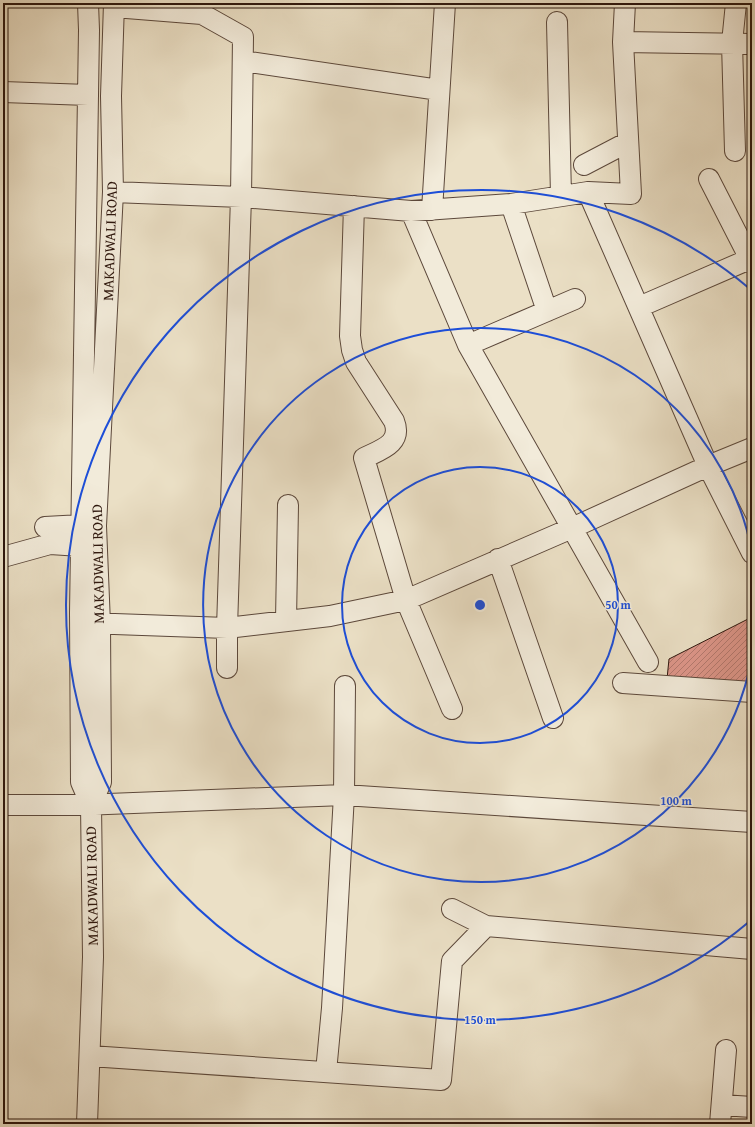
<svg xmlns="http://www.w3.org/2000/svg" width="755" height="1127" font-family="'Gentium Book Plus',serif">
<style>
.building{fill:url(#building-hatch);stroke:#2d160d}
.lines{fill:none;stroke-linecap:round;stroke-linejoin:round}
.minor-casing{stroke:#5c483b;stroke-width:22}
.minor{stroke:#f2ebda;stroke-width:20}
.ring{fill:none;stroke:#1d4ed8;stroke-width:2}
.labels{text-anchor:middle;stroke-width:3;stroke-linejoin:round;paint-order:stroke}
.street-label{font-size:15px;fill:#2d160d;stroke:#f2ebda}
.centre{fill:#1d4ed8;stroke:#f2ebda;stroke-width:2}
.ring-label{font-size:12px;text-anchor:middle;font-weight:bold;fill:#1d4ed8;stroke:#f2ebda;stroke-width:3;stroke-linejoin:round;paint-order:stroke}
</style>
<defs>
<pattern id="building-hatch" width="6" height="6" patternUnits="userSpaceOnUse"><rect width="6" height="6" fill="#de968a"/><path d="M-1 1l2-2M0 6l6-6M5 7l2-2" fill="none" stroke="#b4796f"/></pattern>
</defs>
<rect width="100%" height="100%" fill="#ebe0c6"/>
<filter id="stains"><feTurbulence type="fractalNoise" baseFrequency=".005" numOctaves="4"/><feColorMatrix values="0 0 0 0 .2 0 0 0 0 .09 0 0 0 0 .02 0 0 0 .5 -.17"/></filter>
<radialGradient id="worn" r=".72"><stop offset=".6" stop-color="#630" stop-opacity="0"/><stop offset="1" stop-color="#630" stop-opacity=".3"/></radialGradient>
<!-- building -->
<path class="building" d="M752,617v67l-85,-5 2,-20z"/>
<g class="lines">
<defs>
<path id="minor" d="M88,3l1,27 -9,583 1,169 10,23
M114,7l88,7 41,23 -2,160 -14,431v40
M557,22l4,174
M623,42l129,2
M243,61l196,29
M3,92l85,3
M735,151l-3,-108 4,-40
M584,165l44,-23
M709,179l43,84
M113,192l128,5 170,14 100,-7 77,-12 43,2 -8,-152 2,-39
M588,192l120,274 44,87
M511,204l36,107
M354,206l-4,130 2,14 4,12 38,59c9,23 -14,29 -30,37l42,142 46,109
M432,210l13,-207
M411,211l57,134 180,317
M639,307l113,-49
M468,345l107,-46
M45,527l37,-2
M3,557l47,-13 31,2
M498,559l55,159
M286,621l2,-116
M86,623l141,5 103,-12 76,-16 166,-72 136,-62 44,-18
M623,683l129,9
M3,805h79l262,-10 408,27
M452,909l34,17
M90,1056l351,24 11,-119 34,-35 266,23
M326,1072l6,-64 12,-213 1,-109
M722,1105l30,2
M87,1124l6,-167 -2,-152 10,-23 -1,-158 -4,-98 17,-334 -2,-96 3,-93
M720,1124l6,-74"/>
</defs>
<!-- minor casing -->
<use href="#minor" class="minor-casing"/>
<!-- minor -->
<use href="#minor" class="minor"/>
</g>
<!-- distance rings -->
<g class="ring">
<circle cx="480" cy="605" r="138"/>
<path d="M752 658A277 277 0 1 1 752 552"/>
<path d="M750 921A415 415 0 1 1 750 289"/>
</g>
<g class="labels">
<!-- street labels -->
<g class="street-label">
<text transform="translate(110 241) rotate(-88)" y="5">MAKADWALI ROAD</text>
<text transform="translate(98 564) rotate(-91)" y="5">MAKADWALI ROAD</text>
<text transform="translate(92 886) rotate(-91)" y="5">MAKADWALI ROAD</text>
</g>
</g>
<circle cx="480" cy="605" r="6" class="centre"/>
<g class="ring-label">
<text x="618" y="609">50 m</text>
<text x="676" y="805">100 m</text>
<text x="480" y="1024">150 m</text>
</g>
<!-- margin -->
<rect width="755" height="1127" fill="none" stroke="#ebe0c6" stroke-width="16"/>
<rect x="4" y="4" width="747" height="1119" fill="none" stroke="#2d160d" stroke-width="2"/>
<rect x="8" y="8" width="739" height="1111" fill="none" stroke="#2d160d"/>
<rect width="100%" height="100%" filter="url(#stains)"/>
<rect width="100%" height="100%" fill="url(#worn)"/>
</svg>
